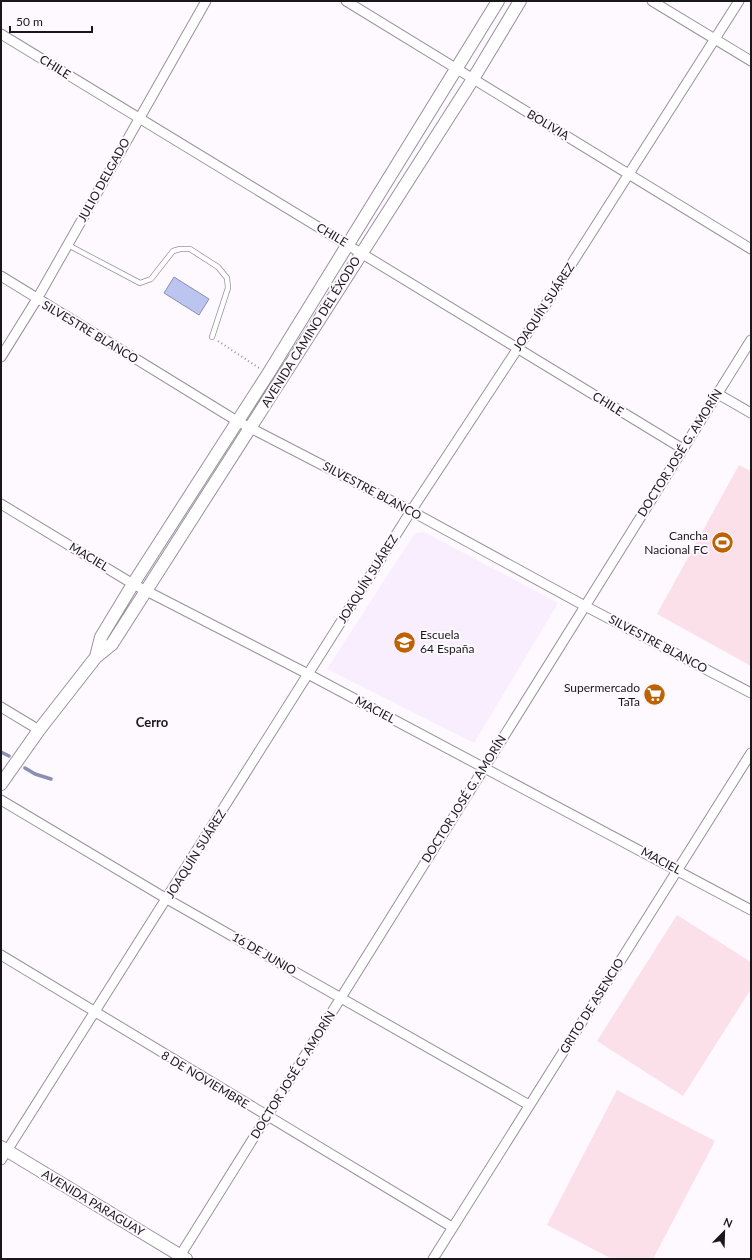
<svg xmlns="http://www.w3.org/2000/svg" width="752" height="1260" font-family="Lato,sans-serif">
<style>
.built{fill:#f9eefe}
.pitch{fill:#fce0e9}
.water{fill:#bcc4f0;stroke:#8b90b0}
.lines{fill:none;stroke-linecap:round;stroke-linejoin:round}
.stream{stroke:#8b90b0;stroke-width:3.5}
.service-casing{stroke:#9a919d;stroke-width:6}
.minor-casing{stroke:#9a919d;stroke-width:11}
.tertiary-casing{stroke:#9a919d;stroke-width:14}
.path{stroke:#989499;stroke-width:2;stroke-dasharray:1 3;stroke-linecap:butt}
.service{stroke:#fff;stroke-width:4.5}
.minor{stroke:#fff;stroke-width:9}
.tertiary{stroke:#fff;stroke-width:12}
.labels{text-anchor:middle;stroke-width:4;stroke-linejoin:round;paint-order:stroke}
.street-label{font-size:12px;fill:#1a171b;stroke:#fdf9fe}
.poi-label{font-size:12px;fill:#1a171b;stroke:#fdf9fe;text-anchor:end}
.neighbourhood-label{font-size:13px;font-weight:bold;fill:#1a171b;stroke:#fdf9fe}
</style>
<rect width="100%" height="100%" fill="#fdf9fe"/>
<!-- built -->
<path class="built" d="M424,532l134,71 -84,140 -147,-74 88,-136z"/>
<!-- pitch -->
<path class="pitch" d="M739,465l12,6v195l-94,-52z
M677,915l74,47v27l-68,107 -86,-55z
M617,1090l98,51 -62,118h-41l-65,-34z"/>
<!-- water -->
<path class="water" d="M174,277l35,22 -10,16 -35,-22z"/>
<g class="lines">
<!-- stream -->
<path class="stream" d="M1,752l8,4
M25,768l10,6 16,5"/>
<defs>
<path id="service" d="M68,245l72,38 11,-4 22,-28 7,-2h10l28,18 9,11 1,10 -16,49"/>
<path id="minor" d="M346,1l405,248
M652,1l99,60
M1,34l682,415
M1,276l236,145 174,90 174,95 166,87
M1,357l36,-58 169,-298
M718,394l33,19
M1,504l132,80 175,90 443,236
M1,707l38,23
M1,800l166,99 362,206
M1,955l451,272
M1,1160l410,-649 107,-163 221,-347
M178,1259l573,-919
M433,1259l318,-506"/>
<path id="tertiary" d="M96,657l5,-20 32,-53 135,-210 230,-373
M1,784l38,-54 57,-73 16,-13 361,-565 47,-78
M1,1147l185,112"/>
</defs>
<!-- service casing -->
<use href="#service" class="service-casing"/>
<!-- minor casing -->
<use href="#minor" class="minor-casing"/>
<!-- tertiary casing -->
<use href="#tertiary" class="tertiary-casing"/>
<!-- path -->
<path class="path" d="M218,341l41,27"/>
<!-- service -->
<use href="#service" class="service"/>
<!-- minor -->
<use href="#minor" class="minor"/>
<!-- tertiary -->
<use href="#tertiary" class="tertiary"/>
</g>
<!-- icons -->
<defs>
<symbol id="stadium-disc" viewBox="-11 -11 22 22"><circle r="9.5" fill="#bd6306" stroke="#fdf9fe"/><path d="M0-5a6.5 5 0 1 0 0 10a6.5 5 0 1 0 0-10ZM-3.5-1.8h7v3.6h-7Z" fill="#fff"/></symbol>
<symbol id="school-disc" viewBox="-11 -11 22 22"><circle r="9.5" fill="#bd6306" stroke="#fdf9fe"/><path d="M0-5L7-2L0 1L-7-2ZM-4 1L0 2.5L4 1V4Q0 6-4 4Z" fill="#fff"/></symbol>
<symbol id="supermarket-disc" viewBox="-11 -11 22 22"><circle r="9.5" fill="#bd6306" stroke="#fdf9fe"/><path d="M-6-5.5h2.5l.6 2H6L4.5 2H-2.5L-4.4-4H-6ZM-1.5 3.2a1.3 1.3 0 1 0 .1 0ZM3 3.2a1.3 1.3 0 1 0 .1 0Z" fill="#fff"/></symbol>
</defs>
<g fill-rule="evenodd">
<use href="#stadium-disc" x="710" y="530" width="25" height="25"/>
<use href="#school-disc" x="392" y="630" width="25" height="25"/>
<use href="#supermarket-disc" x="642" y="682" width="25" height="25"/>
</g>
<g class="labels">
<!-- street labels -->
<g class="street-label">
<text transform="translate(55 67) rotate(32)" y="4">CHILE</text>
<text transform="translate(548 125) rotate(31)" y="4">BOLIVIA</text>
<text transform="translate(104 180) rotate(-61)" y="4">JULIO DELGADO</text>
<text transform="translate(332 235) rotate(31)" y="4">CHILE</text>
<text transform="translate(544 307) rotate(-57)" y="4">JOAQUÍN SUÁREZ</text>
<text transform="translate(90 332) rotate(31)" y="4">SILVESTRE BLANCO</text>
<text transform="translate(311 332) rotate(-58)" y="4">AVENIDA CAMINO DEL ÉXODO</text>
<text transform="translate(608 404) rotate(32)" y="4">CHILE</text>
<text transform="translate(680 453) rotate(-58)" y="4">DOCTOR JOSÉ G. AMORÍN</text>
<text transform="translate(372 491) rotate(28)" y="4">SILVESTRE BLANCO</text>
<text transform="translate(89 557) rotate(31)" y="4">MACIEL</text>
<text transform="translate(368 579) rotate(-58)" y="4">JOAQUÍN SUÁREZ</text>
<text transform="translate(658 644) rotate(28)" y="4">SILVESTRE BLANCO</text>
<text transform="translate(375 710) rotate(28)" y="4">MACIEL</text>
<text transform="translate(464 799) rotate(-58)" y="4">DOCTOR JOSÉ G. AMORÍN</text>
<text transform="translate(196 854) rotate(-58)" y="4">JOAQUÍN SUÁREZ</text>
<text transform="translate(661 861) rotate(28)" y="4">MACIEL</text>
<text transform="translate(264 954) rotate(30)" y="4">16 DE JUNIO</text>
<text transform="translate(592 1006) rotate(-58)" y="4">GRITO DE ASENCIO</text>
<text transform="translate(293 1075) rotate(-58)" y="4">DOCTOR JOSÉ G. AMORÍN</text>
<text transform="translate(205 1080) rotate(31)" y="4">8 DE NOVIEMBRE</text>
<text transform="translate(93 1203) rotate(31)" y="4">AVENIDA PARAGUAY</text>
</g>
<!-- poi labels -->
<g class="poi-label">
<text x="708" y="540">Cancha<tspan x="708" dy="14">Nacional FC</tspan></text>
<text x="420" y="639" text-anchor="start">Escuela<tspan x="420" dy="14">64 España</tspan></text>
<text x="640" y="692">Supermercado<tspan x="640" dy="14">TaTa</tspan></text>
</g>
<!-- neighbourhood labels -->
<g class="neighbourhood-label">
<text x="152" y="727">Cerro</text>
</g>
</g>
<!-- border -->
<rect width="752" height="1260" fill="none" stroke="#1a171b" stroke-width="4"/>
<!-- north arrow -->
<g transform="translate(724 1232) rotate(23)" stroke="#fdf9fe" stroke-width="3" paint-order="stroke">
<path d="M0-3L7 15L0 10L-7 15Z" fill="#1a171b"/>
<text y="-6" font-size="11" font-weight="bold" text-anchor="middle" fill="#1a171b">N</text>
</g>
<!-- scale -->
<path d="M10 26v6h82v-6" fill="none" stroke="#1a171b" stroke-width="2"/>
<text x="16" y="26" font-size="12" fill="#1a171b" stroke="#fdf9fe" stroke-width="3" paint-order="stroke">50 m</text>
</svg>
